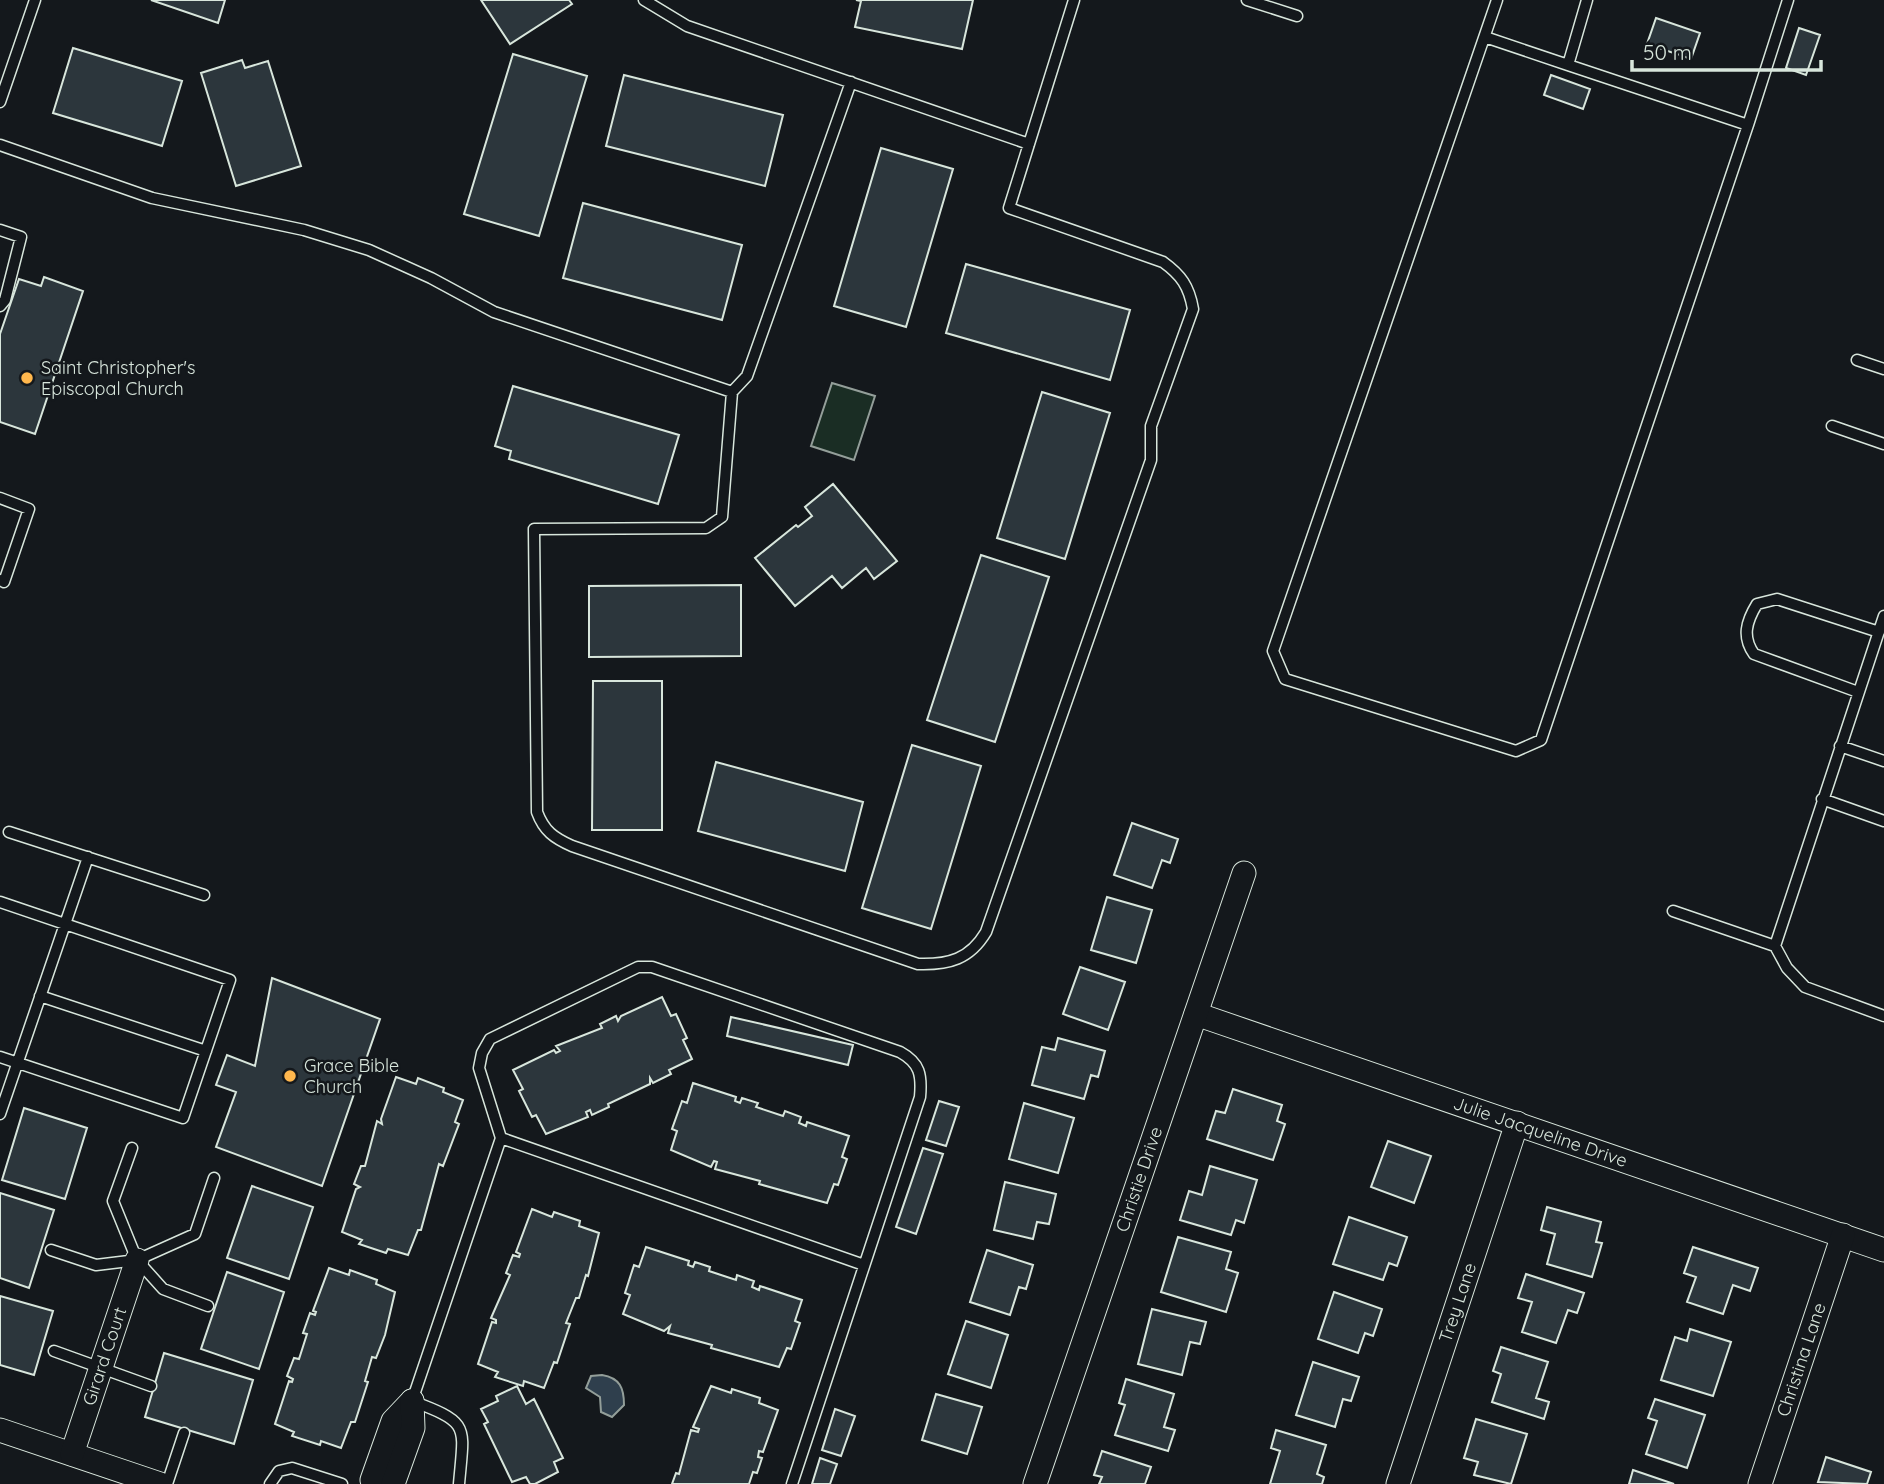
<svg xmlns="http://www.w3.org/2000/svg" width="1884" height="1484" font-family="Quicksand,sans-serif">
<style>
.green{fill:#1a2d24;stroke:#939e99;stroke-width:2}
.water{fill:#2f3f4d;stroke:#939e99;stroke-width:2}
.building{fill:#2c363c;stroke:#d8e6dc;stroke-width:2}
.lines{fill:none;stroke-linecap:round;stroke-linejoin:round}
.lane-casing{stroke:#d8e6dc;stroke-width:13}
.street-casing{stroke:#d8e6dc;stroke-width:25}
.lane{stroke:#14181c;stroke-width:10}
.street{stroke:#14181c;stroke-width:23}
.poi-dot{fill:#ffb74d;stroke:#14181c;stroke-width:2.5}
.labels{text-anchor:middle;stroke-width:5;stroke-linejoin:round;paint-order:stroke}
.poi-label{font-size:18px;fill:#d8e6dc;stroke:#14181c;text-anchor:start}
.street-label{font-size:18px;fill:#d8e6dc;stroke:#14181c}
</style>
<rect width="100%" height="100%" fill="#14181c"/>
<!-- green -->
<path class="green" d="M832,383l43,13 -21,64 -43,-14z"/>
<!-- water -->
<path class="water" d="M602,1375c18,3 22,13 22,30l-12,12 -11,-5 -1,-15 -14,-9 5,-12z"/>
<!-- building -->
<path class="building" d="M151,0h74l-7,23z
M481,0h88l3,4 -62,40z
M973,0l-11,49 -107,-22 6,-26 -5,-1z
M1656,18l44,15 -9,26 -44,-15z
M1799,28l21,7 -14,40 -20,-7z
M73,48l109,33 -20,65 -109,-33z
M513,54l74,22 -48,160 -75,-22z
M242,60l3,8 23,-7 33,105 -65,20 -35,-113z
M624,75l159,40 -18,71 -159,-40z
M1551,75l39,14 -7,20 -39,-14z
M881,148l72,21 -47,158 -72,-21z
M583,203l159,42 -20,75 -159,-42z
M966,264l164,46 -20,70 -164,-47z
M44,277l39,14 -48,143 -35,-12v-88l19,-55 22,7z
M513,386l166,49 -21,69 -149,-45 2,-8 -16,-5z
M1042,392l68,21 -45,146 -68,-21z
M833,484l64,77 -23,18 -8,-11 -24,20 -10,-12 -37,30 -40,-48 41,-33 2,2 14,-11 -7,-9z
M981,555l68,22 -54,165 -68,-22z
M741,585v71l-152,1v-71z
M593,681h69v149h-70z
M912,745l69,21 -50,163 -69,-21z
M716,762l147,40 -18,69 -147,-40z
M1132,823l46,16 -8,24 -8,-3 -10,28 -38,-13z
M1107,897l45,13 -16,53 -45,-13z
M1080,967l45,15 -17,48 -45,-16z
M272,978l108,41 -58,167 -106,-39 20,-55 -20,-7 11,-30 28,11z
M662,997l9,19 5,-2 11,24 -4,2 9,19 -23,11 2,4 -18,9 -3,-5v6l-42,20 1,3 -17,8 -2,-5 -4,2 2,5 -42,17 -10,-19 -4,2 -13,-26 4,-2 -10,-19 41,-20 2,3 4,-2 -4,-5 46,-18 -2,-4 16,-8 2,5 3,-5z
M731,1017l122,28 -5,20 -121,-29z
M1058,1038l47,13 -7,26 -7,-2 -7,24 -52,-14 10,-38 13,3z
M396,1077l20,7 2,-6 26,10 -1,4 20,8 -8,22 4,2 -16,42 -4,-2 -18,66h-3l-10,25 -20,-6 -2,4 -27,-9 3,-4 -20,-8 14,-43 4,-2 -6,-3 7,-18h4l12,-45 5,3 -1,-5z
M693,1083l43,14 -1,4 5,2 2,-5 16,5 -2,4 27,9 2,-5 16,6 -2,6 7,3 1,-4 42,14 -7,21 5,2 -9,26 -4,-1 -7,19 -68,-19 1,-3 -45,-12 2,-7 -3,-1 -3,6 -40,-17 6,-19 -5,-2 10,-28 5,2z
M1233,1089l49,16 -5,16 8,3 -12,36 -66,-21 9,-28 9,2z
M939,1101l20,6 -13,39 -20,-6z
M1024,1103l50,15 -16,55 -49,-14z
M24,1108l63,20 -22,71 -63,-19z
M1388,1141l43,15 -17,47 -43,-16z
M923,1148l20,6 -27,80 -20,-7z
M1210,1166l47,14 -13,43 -8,-3 -5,15 -51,-15 9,-29 13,4z
M1005,1182l51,12 -7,30 -12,-2 -4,17 -39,-9z
M252,1186l61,21 -24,72 -62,-21z
M0,1193l54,17 -25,78 -29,-10z
M1547,1207l54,15 -5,20 6,1 -10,34 -45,-13 8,-30 -14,-4z
M532,1209l20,8 2,-5 26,9 -1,5 20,7 -11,43 -2,-1 -7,23h-3l-10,25 4,1 -13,39 -3,-1 -10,26 -20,-7 -1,5 -28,-9 3,-5 -20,-8 14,-42 4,1v-3l-5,-2 19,-43 -4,-2 7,-18 6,2 1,-3 -4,-2z
M1349,1217l58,20 -10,29 -8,-3 -6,17 -50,-16z
M1178,1237l53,15 -5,17 12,4 -12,39 -65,-20z
M646,1247l43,14 -1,4 5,2 2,-5 15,5 -1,4 27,9 1,-5 17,6 -2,6 7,3 1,-4 42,14 -7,21 5,2 -9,26 -4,-1 -8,19 -68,-19 1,-3 -44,-12 2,-7 -6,5 -41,-17 7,-19 -5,-2 9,-28 5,2z
M1693,1247l65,21 -8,23 -17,-6 -10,29 -36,-12 9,-25 -12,-4z
M987,1250l46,15 -7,24 -7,-2 -9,28 -40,-13z
M329,1268l20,7 1,-5 27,10 -1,4 19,8 -10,43 -9,23 -4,-1 -7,24 3,1 -13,40h-4l-10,26 -20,-7 -1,4 -28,-9 2,-4 -19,-8 14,-43 3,1 1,-3 -6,-3 7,-18 5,1 8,-25 -4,-1 7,-20 5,2 1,-3 -3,-1z
M227,1272l57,20 -25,77 -58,-20z
M1526,1274l58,19 -7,20 -9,-3 -12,33 -34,-11 10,-30 -14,-4z
M1334,1292l48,17 -9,27 -8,-3 -7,20 -40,-14z
M0,1296l53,15 -19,64 -34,-10z
M1152,1309l54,13 -6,22 -10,-2 -8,33 -44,-11z
M966,1321l42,14 -17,53 -43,-14z
M1690,1329l41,13 -18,54 -52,-16 14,-43 12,4z
M1501,1347l47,15 -12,36 13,4 -5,17 -52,-17 9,-28 -8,-3z
M164,1353l89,27 -19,64 -89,-27z
M1313,1362l46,15 -8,24 -8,-2 -8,28 -39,-12z
M1126,1379l48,15 -10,33 11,3 -7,21 -53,-16 10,-30 -6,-2z
M517,1386l9,18 8,-5 29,59 -9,4 4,10 -23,12h-5l-4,-7 -14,5 -28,-58 4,-2 -7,-13 17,-8 -2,-5z
M711,1386l20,7 1,-4 28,9 -1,5 19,7 -15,42 -4,-1 -1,6 4,1 -5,15 -4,-1 -4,12h-77l4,-11 3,1 12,-44 7,2 1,-3 -6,-2z
M936,1394l46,13 -15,47 -45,-14z
M1655,1399l50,16 -18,53 -41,-14 11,-33 -9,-3z
M835,1409l20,7 -14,40 -19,-6z
M1476,1419l51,15 -16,50 -37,-9 4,-13 -14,-4z
M1276,1430l50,15 -9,29 7,3 -2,7h-52l10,-33 -9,-3z
M1102,1451l49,16 -6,17h-46l3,-7 -8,-2z
M1826,1457l45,15 -4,12 -49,-2z
M820,1458l17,6 -7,20h-18z
M1633,1470l41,14h-45z"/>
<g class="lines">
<defs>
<path id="lane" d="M644,0l43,26 342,118
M1247,0l50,16
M1497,0l-224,651 12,28 231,72 25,-11 207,-615
M1587,0l-19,65 180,60 40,-125
M1485,37l83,28
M851,82l-104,294 -15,16 -10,125 -16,11 -172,1 3,283c7,19 17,26 35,34l346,118c31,1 52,-5 68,-32l165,-472v-34l42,-117c-4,-23 -12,-34 -30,-47l-154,-54 65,-208
M0,102l35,-102
M0,145l152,53 152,32 65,20 62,28 63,34 238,80
M0,230l21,7 -16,63 -5,6
M1857,360l27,9
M1832,426l52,18
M0,498l29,11 -25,73 -4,-2
M1884,616l-109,330 12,22 18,19 79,29
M1858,692l-104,-38c-12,-17 -8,-32 3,-50l20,-5 102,33
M1840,746l44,15
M1822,799l62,22
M9,832l195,63
M0,902l230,78 -47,138 -183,-61
M1673,911l102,35
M40,996l166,55
M0,1114l88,-257
M501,1138l363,127
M132,1148l-19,53 24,59 26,29 45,17
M51,1250l45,15 41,-5 58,-26 19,-56
M54,1351l97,35
M167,1484l17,-51
M270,1484l9,-13 13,-3 50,16
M459,1484c5,-59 12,-61 -47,-83l89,-263 -22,-70 3,-15 8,-14 148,-72h14l248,85c20,11 22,23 20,45l-128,387"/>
<g id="street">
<path id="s1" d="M1196,1014l688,236"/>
<path d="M0,1430l160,54"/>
<path id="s2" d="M72,1454l65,-194"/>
<path d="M373,1484l-1,-4 21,-59 19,-20"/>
<path d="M393,1484l20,-56 -1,-27"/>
<path id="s3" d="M1035,1484l209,-611"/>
<path id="s4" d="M1398,1484l119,-361"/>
<path id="s5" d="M1760,1484l83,-249"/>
</g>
</defs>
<!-- lane casing -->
<use href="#lane" class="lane-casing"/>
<!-- street casing -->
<use href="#street" class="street-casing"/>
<!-- lane -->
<use href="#lane" class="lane"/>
<!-- street -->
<use href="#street" class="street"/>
</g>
<!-- markers -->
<g class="poi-dot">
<circle cx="27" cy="378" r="7"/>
<circle cx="290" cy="1076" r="7"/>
</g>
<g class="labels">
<!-- poi labels -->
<g class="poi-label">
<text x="41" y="374">Saint Christopher's<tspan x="41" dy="21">Episcopal Church</tspan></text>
<text x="304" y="1072">Grace Bible<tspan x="304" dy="21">Church</tspan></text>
</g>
<!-- street labels -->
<g class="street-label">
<text dy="6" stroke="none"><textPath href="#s1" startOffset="364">Julie Jacqueline Drive</textPath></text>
<text dy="6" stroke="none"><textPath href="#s3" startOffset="322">Christie Drive</textPath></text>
<text dy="6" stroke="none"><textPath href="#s4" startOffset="191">Trey Lane</textPath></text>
<text dy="6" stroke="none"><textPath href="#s2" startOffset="103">Girard Court</textPath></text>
<text dy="6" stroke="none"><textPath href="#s5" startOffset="131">Christina Lane</textPath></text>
</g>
</g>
<!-- scale -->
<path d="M1632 60v10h189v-10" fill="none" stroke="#d8e6dc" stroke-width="3.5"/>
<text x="1643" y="60" font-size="21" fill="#d8e6dc" stroke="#14181c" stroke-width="5" paint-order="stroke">50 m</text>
</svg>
